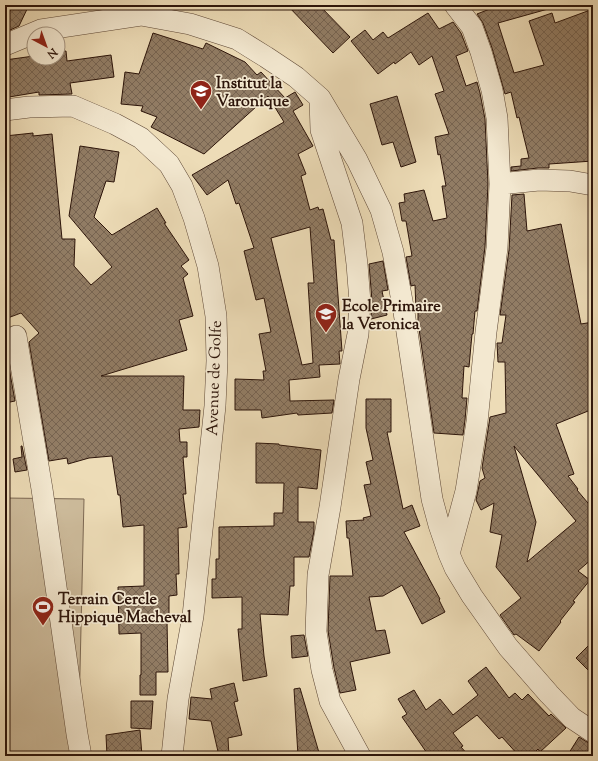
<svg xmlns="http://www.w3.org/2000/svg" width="598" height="761" font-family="'Sorts Mill Goudy',serif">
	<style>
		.pitch { fill: #ccba9a; stroke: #7c6852 }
		.building { fill: url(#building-cross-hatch); stroke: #2d150a; fill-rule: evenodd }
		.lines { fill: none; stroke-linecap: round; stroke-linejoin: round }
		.street-casing { stroke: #5d4735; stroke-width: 22 }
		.street { stroke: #f3e8d0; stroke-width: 21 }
		.labels { text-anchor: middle; stroke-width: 3.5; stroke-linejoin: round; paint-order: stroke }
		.poi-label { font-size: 16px; font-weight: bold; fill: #2d150a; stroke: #f3e8d0; text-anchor: start }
		.street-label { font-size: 16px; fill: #2d150a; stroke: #f3e8d0 }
	</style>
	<defs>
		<pattern id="building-cross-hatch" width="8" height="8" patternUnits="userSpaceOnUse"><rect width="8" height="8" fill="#917c64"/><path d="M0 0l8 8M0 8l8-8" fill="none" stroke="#776451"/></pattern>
	</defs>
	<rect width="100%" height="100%" fill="#eddcb7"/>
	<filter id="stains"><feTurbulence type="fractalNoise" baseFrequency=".005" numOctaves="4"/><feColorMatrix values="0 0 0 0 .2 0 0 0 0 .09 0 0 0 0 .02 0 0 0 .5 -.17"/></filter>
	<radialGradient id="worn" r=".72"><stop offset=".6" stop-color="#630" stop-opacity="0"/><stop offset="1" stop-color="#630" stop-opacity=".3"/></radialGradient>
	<path class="pitch" d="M 5,498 L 84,499 L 78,756 L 5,756 Z"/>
	<path class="building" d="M 13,5 L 29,5 L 19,26 L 8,31 L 5,29 L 5,21 Z
		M 287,5 L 319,5 L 350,37 L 333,53 Z
		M 500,5 L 547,5 L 548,9 L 498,23 L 514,73 L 544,65 L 529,21 L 552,13 L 555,23 L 593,9 L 593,161 L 549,164 L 549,168 L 538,168 L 511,171 L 511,167 L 521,166 L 521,159 L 529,158 L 519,117 L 517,118 L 511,92 L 505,94 L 492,48 L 483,23 L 477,14 Z
		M 428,13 L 439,29 L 453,22 L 461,33 L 468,51 L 456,56 L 466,86 L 477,82 L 480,93 L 485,119 L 488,184 L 485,247 L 477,311 L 475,311 L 473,334 L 472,334 L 469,367 L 464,366 L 462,398 L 467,398 L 465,420 L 463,435 L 434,433 L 418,322 L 418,311 L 416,311 L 416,310 L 415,285 L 411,286 L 406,257 L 412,256 L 406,221 L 402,221 L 399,203 L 405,202 L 404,194 L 424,190 L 433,221 L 447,218 L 442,186 L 446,186 L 440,154 L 438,155 L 435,137 L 449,134 L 435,94 L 444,91 L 432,56 L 419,65 L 411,52 L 395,64 L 394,62 L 378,74 L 351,41 L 365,30 L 373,40 L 383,32 L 388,38 Z
		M 153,33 L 203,49 L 206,43 L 245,62 L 257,75 L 261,72 L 285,98 L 295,92 L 303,105 L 293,111 L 313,146 L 298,154 L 306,174 L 301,176 L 310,210 L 318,207 L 319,210 L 323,209 L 331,240 L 334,240 L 342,351 L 339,351 L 340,364 L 319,365 L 320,377 L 289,380 L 290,401 L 334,400 L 332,413 L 298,415 L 297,413 L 262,418 L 261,410 L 235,410 L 235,379 L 264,380 L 263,371 L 266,371 L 259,334 L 271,332 L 264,298 L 256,300 L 244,251 L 254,248 L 239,203 L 236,204 L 228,180 L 207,195 L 192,175 L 284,122 L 268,96 L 204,154 L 151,127 L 157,117 L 141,111 L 143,106 L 121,104 L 125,72 L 139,74 ZM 310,227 L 314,283 L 308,283 L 313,363 L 302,365 L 271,238 Z
		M 66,51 L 67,61 L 111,55 L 114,77 L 70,83 L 72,94 L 39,95 L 39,92 L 9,97 L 7,82 L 5,82 L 5,60 L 34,56 L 34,58 L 58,58 L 58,52 Z
		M 397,96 L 416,162 L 401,167 L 393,142 L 382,145 L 370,104 Z
		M 33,133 L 33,136 L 52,134 L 62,239 L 75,239 L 74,266 L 91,285 L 112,267 L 69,216 L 80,146 L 119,152 L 114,182 L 106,181 L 94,217 L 112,235 L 157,208 L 166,223 L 164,223 L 189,260 L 181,266 L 188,274 L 183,278 L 193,316 L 179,320 L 187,350 L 101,376 L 184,376 L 183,410 L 200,410 L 199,427 L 179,429 L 180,442 L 187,442 L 187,457 L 183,457 L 186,494 L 183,494 L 187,527 L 178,528 L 179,574 L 176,574 L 177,595 L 169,596 L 169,621 L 167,621 L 168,672 L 156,672 L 156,695 L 140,695 L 140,675 L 141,675 L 141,633 L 119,634 L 118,587 L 144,586 L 144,525 L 123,527 L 120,495 L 118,495 L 112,456 L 89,458 L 68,464 L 67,458 L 49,461 L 29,342 L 39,333 L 21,313 L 5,319 L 5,136 Z
		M 524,194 L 527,231 L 561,224 L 581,324 L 593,322 L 593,409 L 556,424 L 574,474 L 568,476 L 578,489 L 577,490 L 593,509 L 593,558 L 578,571 L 590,580 L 573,601 L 575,602 L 560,621 L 561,622 L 539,651 L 516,634 L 514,635 L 500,615 L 521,598 L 496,567 L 502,535 L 490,532 L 494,503 L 481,510 L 476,500 L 480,481 L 485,478 L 482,468 L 490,417 L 506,413 L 505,362 L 498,362 L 497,343 L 502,343 L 506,315 L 500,315 L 509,250 L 512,195 ZM 514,446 L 576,521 L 527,562 L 536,522 Z
		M 383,261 L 388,290 L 382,291 L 387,315 L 371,319 L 372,301 L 369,264 Z
		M 8,362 L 15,401 L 5,403 L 5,365 Z
		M 366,399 L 391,399 L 391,432 L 387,432 L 403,509 L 412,505 L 420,526 L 404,532 L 440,599 L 439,600 L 445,612 L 422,624 L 402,585 L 383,596 L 369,597 L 376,631 L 385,630 L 390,653 L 350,662 L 356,690 L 340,693 L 334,668 L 328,631 L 330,576 L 353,576 L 349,538 L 347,538 L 346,521 L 364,520 L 363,518 L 371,516 L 364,485 L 371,484 L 366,462 L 373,460 L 366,428 Z
		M 256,443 L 279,444 L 279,445 L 321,450 L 317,489 L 298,487 L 298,522 L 314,522 L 314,531 L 309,557 L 294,557 L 294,586 L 290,586 L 288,615 L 260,614 L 264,656 L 267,676 L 243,681 L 238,629 L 242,629 L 242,597 L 212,598 L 212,579 L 216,579 L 216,559 L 219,559 L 219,527 L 274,526 L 274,513 L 283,513 L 284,483 L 256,483 Z
		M 21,446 L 22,446 L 27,470 L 15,472 L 13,459 L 22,457 Z
		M 304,635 L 308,656 L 292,658 L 291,636 Z
		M 593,641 L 593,675 L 576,658 Z
		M 486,667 L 509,698 L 515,693 L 522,700 L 528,694 L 549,716 L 551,714 L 566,728 L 540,752 L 538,749 L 531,756 L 519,756 L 502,737 L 499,739 L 477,715 L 453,733 L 463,746 L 461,747 L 469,756 L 429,756 L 402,717 L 407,714 L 398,699 L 414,690 L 426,710 L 440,699 L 453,715 L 478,695 L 468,681 Z
		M 234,683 L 238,701 L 234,702 L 242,735 L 228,738 L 229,756 L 219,756 L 211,721 L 189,719 L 191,697 L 212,699 L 210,689 Z
		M 300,688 L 320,756 L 298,756 L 294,689 Z
		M 131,701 L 153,701 L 151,729 L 131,728 Z
		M 140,730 L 142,756 L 107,756 L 106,735 Z
		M 579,737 L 587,742 L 593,744 L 593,756 L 567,756 Z"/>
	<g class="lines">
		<g class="street-casing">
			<path id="street" d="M 5,45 L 41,30 L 141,15 L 190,24 L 237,39 L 266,57 L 296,77 L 320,98 L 357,160 L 381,210 L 393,252 L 404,312 L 432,499 L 439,525 L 449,554 L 455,568 L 472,596 L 508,647 L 549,694 L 572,718 L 593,732
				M 320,99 L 321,130 L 352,223 L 357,264 L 360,302 L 358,334 L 349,379 L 330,507 L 318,575 L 316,632 L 322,670 L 330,701 L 360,756
				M 5,110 L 29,107 L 73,106 L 115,124 L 141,138 L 169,164 L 182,186 L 194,218 L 208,266 L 216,316 L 217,361 L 215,406 L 193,616 L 178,699 L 172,756
				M 500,184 L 539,180 L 570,181 L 593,185
				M 16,336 L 42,489 L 77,734 L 81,756
				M 449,554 L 466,491 L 477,422 L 486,332 L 497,248 L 500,184 L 497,118 L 492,90 L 481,52 L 472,27 L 455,5"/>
		</g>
		<use href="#street" class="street"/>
	</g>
	<defs>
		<g id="school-pin" transform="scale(1.15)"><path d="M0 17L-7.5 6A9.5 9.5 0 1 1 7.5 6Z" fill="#8f2418" stroke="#f3e8d0"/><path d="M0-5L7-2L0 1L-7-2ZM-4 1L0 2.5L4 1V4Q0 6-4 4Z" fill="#fff"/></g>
		<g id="stadium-pin" transform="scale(1.15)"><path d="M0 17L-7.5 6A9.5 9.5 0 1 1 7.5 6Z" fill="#8f2418" stroke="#f3e8d0"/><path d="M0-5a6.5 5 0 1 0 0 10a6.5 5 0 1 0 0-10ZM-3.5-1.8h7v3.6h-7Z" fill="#fff"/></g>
	</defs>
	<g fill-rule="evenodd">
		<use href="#school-pin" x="201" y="91"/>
		<use href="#school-pin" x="326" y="314"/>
		<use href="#stadium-pin" x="43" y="607"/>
	</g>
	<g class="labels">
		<g class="poi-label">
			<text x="216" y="88">Institut la<tspan x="216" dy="18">Varonique</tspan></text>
			<text x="342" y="311">Ecole Primaire<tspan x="342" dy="18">la Veronica</tspan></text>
			<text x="58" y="604">Terrain Cercle<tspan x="58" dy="18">Hippique Macheval</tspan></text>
		</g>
		<g class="street-label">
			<text transform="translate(213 378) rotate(-88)" y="6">Avenue de Golfe</text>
		</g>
	</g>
	<rect width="598" height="761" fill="none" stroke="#eddcb7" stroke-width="20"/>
	<rect x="6" y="6" width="586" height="749" fill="none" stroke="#2d150a" stroke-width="2"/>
	<rect x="10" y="10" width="578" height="741" fill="none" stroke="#2d150a"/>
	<g transform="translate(46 46) rotate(139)"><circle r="19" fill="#f3e8d0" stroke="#a49481"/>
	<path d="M0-3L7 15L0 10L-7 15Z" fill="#8f2418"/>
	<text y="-6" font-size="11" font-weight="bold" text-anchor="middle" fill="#2d150a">N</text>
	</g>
	<rect width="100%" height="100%" filter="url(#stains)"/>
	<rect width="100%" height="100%" fill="url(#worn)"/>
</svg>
